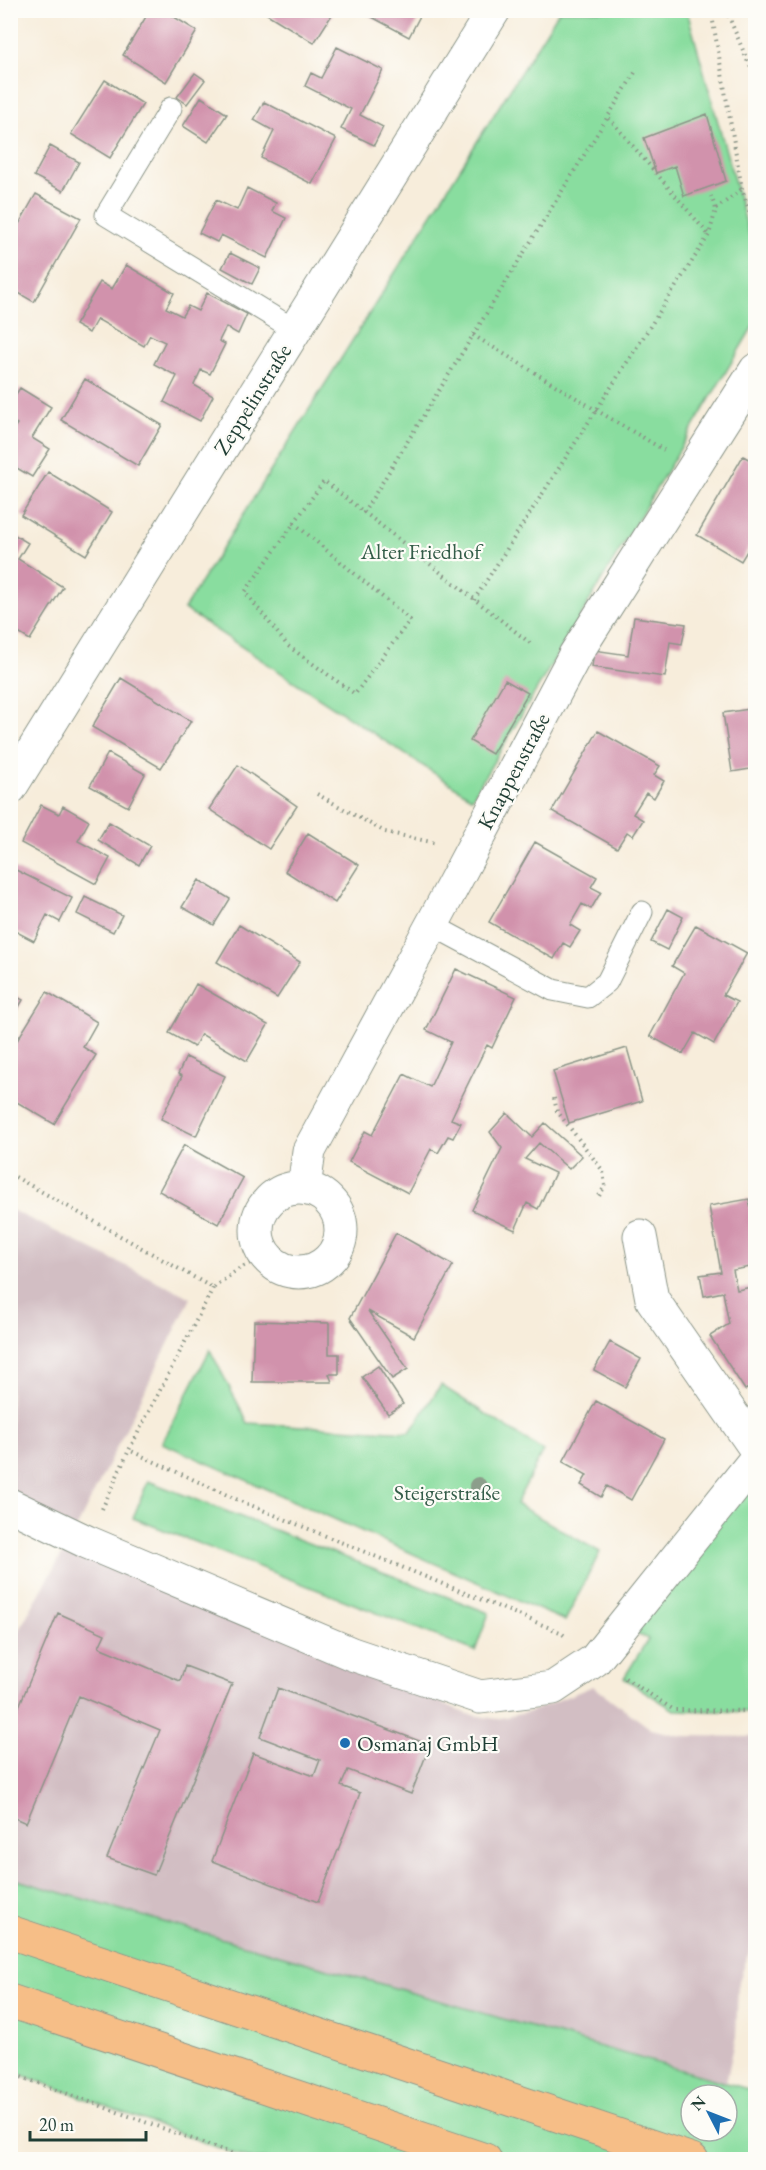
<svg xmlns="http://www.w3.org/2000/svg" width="766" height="2170" font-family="'EB Garamond',serif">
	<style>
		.industrial { fill: #d2bec3 }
		.green { fill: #89dd9f; stroke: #548d6a; stroke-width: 1.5; fill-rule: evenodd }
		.building { fill: #d192ac }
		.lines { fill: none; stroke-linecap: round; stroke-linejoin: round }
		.lane-casing { stroke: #8b9588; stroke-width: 23 }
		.street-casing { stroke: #8b9588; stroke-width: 35 }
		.highway-casing { stroke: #8b9588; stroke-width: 35 }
		.path { stroke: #8b9588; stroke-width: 4; stroke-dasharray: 1.5 4.5; stroke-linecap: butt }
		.lane { stroke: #fff; stroke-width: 21 }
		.street { stroke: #fff; stroke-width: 33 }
		.highway { stroke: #f6be87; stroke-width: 33 }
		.tree { fill: #8c9e8b }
		.poi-dot { fill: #1f6fb2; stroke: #fdfcf7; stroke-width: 2 }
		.labels { text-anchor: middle; stroke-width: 4.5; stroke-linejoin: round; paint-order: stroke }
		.street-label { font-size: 22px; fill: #1f3d34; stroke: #fdfcf7 }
		.park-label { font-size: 22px; fill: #345d49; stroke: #fdfcf7 }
		.poi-label { font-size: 22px; fill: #1f3d34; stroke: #fdfcf7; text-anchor: start }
	</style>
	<rect width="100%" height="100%" fill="#fdfcf7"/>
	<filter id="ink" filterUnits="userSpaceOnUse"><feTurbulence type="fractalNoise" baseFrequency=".0167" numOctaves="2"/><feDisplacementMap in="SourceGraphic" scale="12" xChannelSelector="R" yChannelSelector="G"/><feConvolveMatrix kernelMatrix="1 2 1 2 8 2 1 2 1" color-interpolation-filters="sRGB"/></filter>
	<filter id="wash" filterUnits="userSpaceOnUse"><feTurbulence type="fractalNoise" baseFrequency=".008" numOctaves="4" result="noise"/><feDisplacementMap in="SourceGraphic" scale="24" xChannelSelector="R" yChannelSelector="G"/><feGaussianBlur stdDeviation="1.35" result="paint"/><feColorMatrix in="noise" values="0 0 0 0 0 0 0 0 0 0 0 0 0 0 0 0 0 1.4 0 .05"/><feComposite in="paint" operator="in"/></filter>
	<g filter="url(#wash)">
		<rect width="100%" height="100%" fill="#f7eddb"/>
		<path class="industrial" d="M 10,1209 L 191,1298 L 73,1535 L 467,1714 L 496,1719 L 530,1712 L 593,1686 L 651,1729 L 682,1736 L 755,1737 L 755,1935 L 738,1984 L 736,2037 L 726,2082 L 11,1878 L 11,1644 L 73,1535 L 11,1503 Z"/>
		<path class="green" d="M 559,11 L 687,11 L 755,255 L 755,323 L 472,798 L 184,609 Z
			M 210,1350 L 248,1423 L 410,1432 L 441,1385 L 543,1451 L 516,1504 L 600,1552 L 565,1621 L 162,1443 Z
			M 755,1475 L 755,1712 L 674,1710 L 624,1678 L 648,1639 L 627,1628 Z
			M 148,1481 L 489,1613 L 475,1651 L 133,1518 Z
			M 10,1878 L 755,2091 L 755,2159 L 249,2159 L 11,2071 ZM 691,2095 L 727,2095 L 727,2131 L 691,2131 Z"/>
		<g id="blocks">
			<path class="building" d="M 150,10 L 163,10 L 197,31 L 166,82 L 123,55 Z
				M 270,10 L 335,10 L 314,43 L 267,14 Z
				M 359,10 L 423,10 L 409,37 Z
				M 337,47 L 383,70 L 360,115 L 383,127 L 374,145 L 341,129 L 351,109 L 305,86 L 311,73 L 321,78 Z
				M 195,73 L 205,80 L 187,104 L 177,97 Z
				M 105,80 L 143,104 L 110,158 L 71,134 Z
				M 201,97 L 227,114 L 208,142 L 183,126 Z
				M 264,102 L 336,139 L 312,184 L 261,158 L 274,131 L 254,120 Z
				M 707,114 L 726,181 L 684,196 L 675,166 L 656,173 L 644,138 Z
				M 50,146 L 79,162 L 63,191 L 34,176 Z
				M 247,188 L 276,203 L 272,211 L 286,218 L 267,258 L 221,235 L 217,242 L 199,233 L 216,200 L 237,210 Z
				M 36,194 L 81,218 L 34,302 L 10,288 L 10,240 Z
				M 230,253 L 260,268 L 252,284 L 222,268 Z
				M 126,265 L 174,293 L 166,308 L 182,316 L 188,306 L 198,311 L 207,293 L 247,314 L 238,334 L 226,327 L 219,341 L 225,344 L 210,374 L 201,370 L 194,385 L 213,396 L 200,421 L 164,402 L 177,376 L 154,364 L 165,342 L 150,335 L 144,346 L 97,319 L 89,333 L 75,325 L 100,282 L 112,289 Z
				M 85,379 L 162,425 L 138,466 L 61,420 Z
				M 20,388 L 51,407 L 32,438 L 50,449 L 32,477 L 10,464 L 10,434 L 17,424 L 10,420 L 10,403 Z
				M 743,456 L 756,463 L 756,536 L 741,561 L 697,535 Z
				M 48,472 L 112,512 L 86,555 L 21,515 Z
				M 10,532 L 28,543 L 18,559 L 63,587 L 30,640 L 10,628 Z
				M 634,617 L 686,624 L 682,644 L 670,642 L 665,677 L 592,667 L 594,650 L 628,655 Z
				M 121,678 L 191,721 L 161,768 L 92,727 Z
				M 505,680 L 528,693 L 492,754 L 470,741 Z
				M 756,708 L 756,768 L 732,772 L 723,713 Z
				M 598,731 L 660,766 L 654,775 L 664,781 L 654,798 L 646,793 L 633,814 L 643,820 L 633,836 L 627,832 L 617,848 L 552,811 Z
				M 108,753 L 145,774 L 128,807 L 90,786 Z
				M 238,765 L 297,806 L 269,849 L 209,809 Z
				M 41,805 L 59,814 L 63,806 L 89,821 L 78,841 L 110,858 L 96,884 L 21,843 Z
				M 109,822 L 150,846 L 139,865 L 98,840 Z
				M 308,833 L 359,865 L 335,903 L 285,871 Z
				M 535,842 L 597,877 L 591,887 L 601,892 L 591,909 L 582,904 L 570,925 L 580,931 L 570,947 L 563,943 L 554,959 L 489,922 Z
				M 10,867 L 72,898 L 60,922 L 47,915 L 34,941 L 15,931 L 10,941 Z
				M 199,880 L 230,899 L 214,925 L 182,907 Z
				M 85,897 L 122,915 L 113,932 L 77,914 Z
				M 668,909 L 683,917 L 667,950 L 651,942 Z
				M 239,925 L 300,962 L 277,998 L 217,962 Z
				M 696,925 L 747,953 L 723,995 L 737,1002 L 714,1044 L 695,1033 L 683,1054 L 650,1036 L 684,973 L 672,966 Z
				M 456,969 L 516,997 L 492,1048 L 487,1045 L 459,1102 L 451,1119 L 461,1123 L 453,1138 L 448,1136 L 438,1153 L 431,1149 L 408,1193 L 349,1162 L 365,1131 L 372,1135 L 404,1074 L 430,1087 L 451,1042 L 426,1030 Z
				M 196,984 L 268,1025 L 247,1061 L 201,1034 L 194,1047 L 169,1033 Z
				M 47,992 L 97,1022 L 83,1047 L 96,1055 L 54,1124 L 10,1098 L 10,1052 Z
				M 10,993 L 23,1000 L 10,1022 Z
				M 627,1048 L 642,1101 L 569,1123 L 553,1071 Z
				M 186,1057 L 225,1076 L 196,1136 L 161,1119 L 182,1076 L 178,1074 Z
				M 507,1113 L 532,1137 L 545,1123 L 582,1156 L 569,1169 L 539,1143 L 525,1159 L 555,1173 L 538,1209 L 527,1203 L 515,1230 L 472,1210 L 502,1148 L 490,1132 Z
				M 184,1145 L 243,1178 L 218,1224 L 159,1191 Z
				M 749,1199 L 753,1222 L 756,1221 L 756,1266 L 733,1270 L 737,1290 L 756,1286 L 756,1384 L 745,1390 L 710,1336 L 729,1324 L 723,1292 L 704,1296 L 700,1275 L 721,1272 L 709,1206 Z
				M 396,1233 L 453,1265 L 414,1337 L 368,1311 L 408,1369 L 392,1379 L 350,1318 Z
				M 254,1321 L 329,1323 L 329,1354 L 339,1354 L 339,1374 L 329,1374 L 332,1382 L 252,1382 Z
				M 610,1342 L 641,1359 L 625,1387 L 594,1370 Z
				M 378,1366 L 403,1404 L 388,1414 L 362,1377 Z
				M 596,1401 L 664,1439 L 631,1500 L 607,1486 L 601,1497 L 581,1485 L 587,1475 L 563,1462 Z
				M 58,1613 L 105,1634 L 99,1647 L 180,1681 L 185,1666 L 232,1684 L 154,1875 L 107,1858 L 160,1730 L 79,1696 L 26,1823 L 10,1816 L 10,1728 Z
				M 278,1688 L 430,1745 L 411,1794 L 348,1770 L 341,1786 L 360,1793 L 318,1902 L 212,1861 L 253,1753 L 314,1776 L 320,1760 L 260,1737 Z"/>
		</g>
	</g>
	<g filter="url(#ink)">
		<use href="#blocks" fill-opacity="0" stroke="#8b9588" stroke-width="1.5"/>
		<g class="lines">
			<g class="lane-casing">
				<path id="lane" d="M 171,108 L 106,215 L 295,330
					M 432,925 L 553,990 L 588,997 L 607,982 L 642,912"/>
			</g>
			<g class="street-casing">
				<path id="street" d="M 10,788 L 494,10
					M257 1230a42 42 0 1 1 84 0a42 42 0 1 1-84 0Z
					M 304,1188 L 309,1151 L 432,925 L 575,655 L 756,370
					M 640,1236 L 652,1299 L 756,1449
					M 10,1505 L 87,1542 L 352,1654 L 480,1697 L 553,1688 L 595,1660 L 756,1459"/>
			</g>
			<g class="highway-casing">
				<path id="highway" d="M 10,1932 L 692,2160
					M 10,2001 L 485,2160"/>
			</g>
			<path class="path" d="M 711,10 L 742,189 L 756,232
				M 726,10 L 756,81
				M 609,118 L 708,234
				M 716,209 L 742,189
				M 473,335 L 596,410 L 664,450
				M 294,523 L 410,620 L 355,694 L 288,646 L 245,592 L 324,481 L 364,512
				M 474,600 L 709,235 L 716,209 L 711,196
				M 530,643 L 364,512 L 636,71
				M 317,794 L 385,832 L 436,843
				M 554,1098 L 557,1111 L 603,1171 L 605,1186 L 599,1196
				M 10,1174 L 213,1288 L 240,1268 L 265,1256
				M 213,1288 L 129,1450 L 238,1500 L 560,1632 L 565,1636
				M 102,1509 L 129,1450
				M 625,1678 L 674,1710 L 756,1711
				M 10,2073 L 250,2160"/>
			<use href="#lane" class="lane"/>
			<use href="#street" class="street"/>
			<use href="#highway" class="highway"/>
		</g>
		<circle class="tree" cx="478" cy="1486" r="9"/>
	</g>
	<circle class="poi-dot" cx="345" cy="1743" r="6"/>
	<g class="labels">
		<g class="street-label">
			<text transform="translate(252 399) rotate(-58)" y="8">Zeppelinstraße</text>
			<text transform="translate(513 771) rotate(-62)" y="8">Knappenstraße</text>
		</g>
		<g class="park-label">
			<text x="421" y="559">Alter Friedhof</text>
			<text x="447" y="1500">Steigerstraße</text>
		</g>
		<g class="poi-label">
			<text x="357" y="1751">Osmanaj GmbH</text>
		</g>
	</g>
	<rect width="766" height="2170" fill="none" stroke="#fdfcf7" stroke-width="36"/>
	<g transform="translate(709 2113) rotate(312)"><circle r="28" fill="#fdfcf7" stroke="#a4b0a9" stroke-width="1.5"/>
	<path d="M0-4.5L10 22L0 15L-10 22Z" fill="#1f6fb2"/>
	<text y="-9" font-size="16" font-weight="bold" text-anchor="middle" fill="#1f3d34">N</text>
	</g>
	<path d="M30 2131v9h116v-9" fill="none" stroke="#1f3d34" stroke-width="3"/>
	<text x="39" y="2131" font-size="18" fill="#1f3d34" stroke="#fdfcf7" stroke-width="4.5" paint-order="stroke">20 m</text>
</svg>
